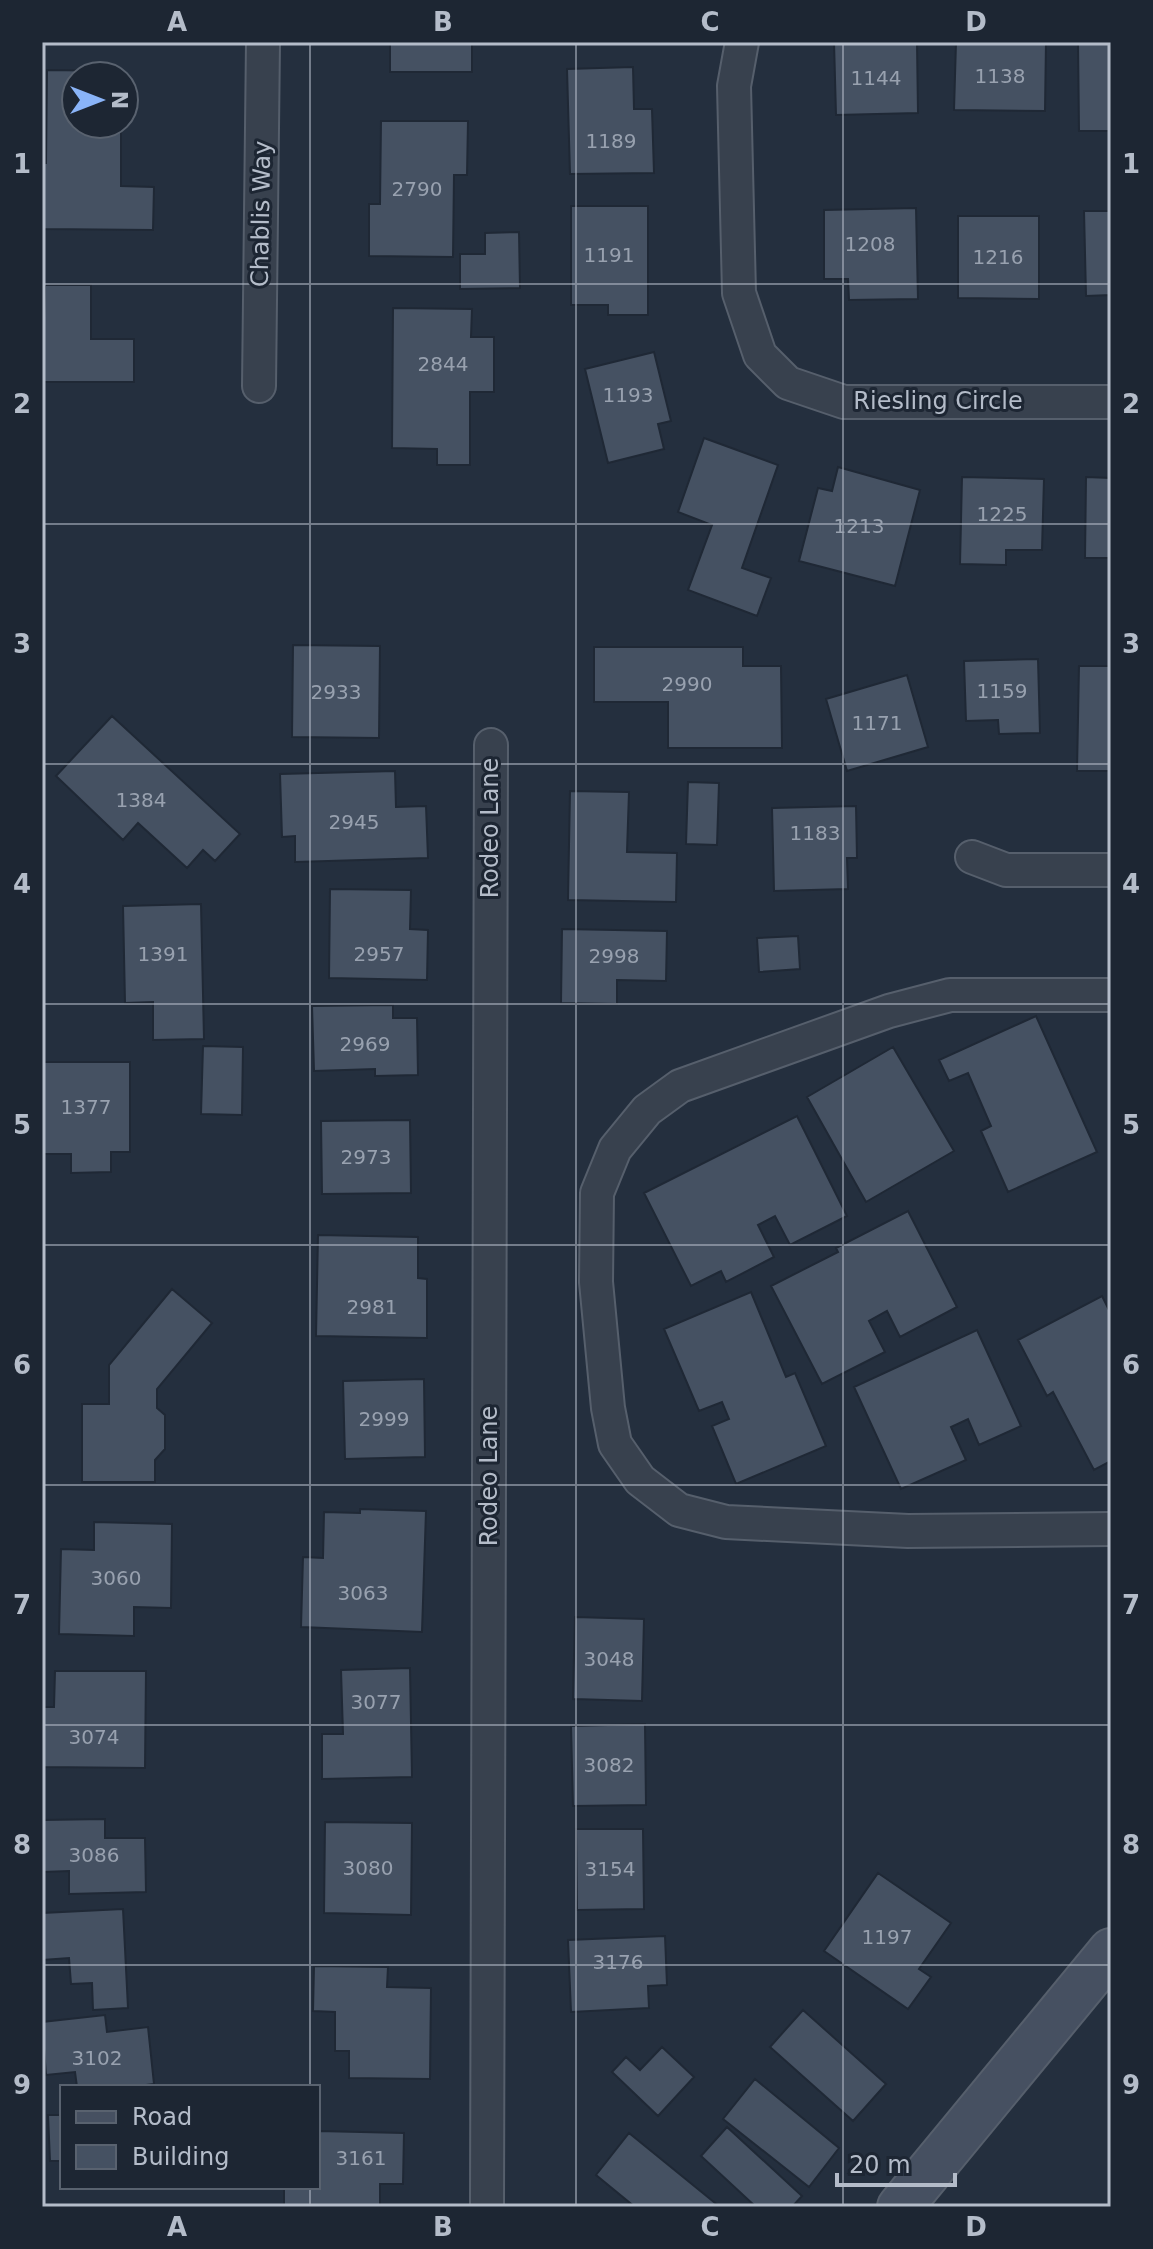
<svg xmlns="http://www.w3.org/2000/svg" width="1153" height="2249" font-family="'DejaVu Sans',sans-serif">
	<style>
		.building { fill: #455162; stroke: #1f2835; stroke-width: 2 }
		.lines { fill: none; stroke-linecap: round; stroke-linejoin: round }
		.minor-casing { stroke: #565f6c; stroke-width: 36 }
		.secondary-casing { stroke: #565f6c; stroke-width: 48 }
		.minor { stroke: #38414e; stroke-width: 32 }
		.secondary { stroke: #465061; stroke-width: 44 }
		.grid { fill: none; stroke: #b4bcc9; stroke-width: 2; stroke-opacity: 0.55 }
		.labels { text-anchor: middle; stroke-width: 6; stroke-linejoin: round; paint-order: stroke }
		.number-label { font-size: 20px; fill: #98a1af }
		.street-label { font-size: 24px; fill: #b4bcc9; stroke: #1d2633 }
		.neatline { fill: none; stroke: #b4bcc9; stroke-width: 3 }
		.grid-label { font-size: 26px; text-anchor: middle; font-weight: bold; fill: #b4bcc9 }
	</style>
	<rect width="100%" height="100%" fill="#242f3e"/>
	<path class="building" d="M 390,42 L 472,42 L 472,72 L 390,72 Z
		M 834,42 L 917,42 L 918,113 L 836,115 Z
		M 956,42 L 1046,42 L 1045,111 L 954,110 Z
		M 1078,42 L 1111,42 L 1111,131 L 1079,131 Z
		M 633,67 L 634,109 L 652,109 L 654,173 L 570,174 L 567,69 Z
		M 47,70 L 122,71 L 122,76 L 76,76 L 76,124 L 121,124 L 121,186 L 154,187 L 153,230 L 42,229 L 42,163 L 46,163 Z
		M 381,121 L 468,121 L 467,175 L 454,175 L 453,257 L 369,256 L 369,204 L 380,204 Z
		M 571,206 L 648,206 L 648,315 L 608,315 L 608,305 L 571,305 Z
		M 916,208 L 918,299 L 849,300 L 848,279 L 824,279 L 824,210 Z
		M 1084,211 L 1111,211 L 1111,295 L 1086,296 Z
		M 958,216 L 1039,216 L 1039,299 L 958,298 Z
		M 519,232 L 520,288 L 460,289 L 460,254 L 485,254 L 485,233 Z
		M 45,285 L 91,285 L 91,339 L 134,339 L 134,382 L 42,382 Z
		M 393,308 L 472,309 L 471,337 L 494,337 L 494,392 L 470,392 L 470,465 L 437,465 L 437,449 L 392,448 Z
		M 654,352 L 671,421 L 658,424 L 664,449 L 608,463 L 585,369 Z
		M 704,438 L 778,465 L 742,568 L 771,578 L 757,616 L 688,590 L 712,525 L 678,512 Z
		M 838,467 L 920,490 L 895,586 L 799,561 L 818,488 L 832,491 Z
		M 962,477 L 1044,479 L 1042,550 L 1006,550 L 1006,565 L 960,564 Z
		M 1086,477 L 1111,478 L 1111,558 L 1085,558 Z
		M 293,645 L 380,646 L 379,738 L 292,737 Z
		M 594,647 L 743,647 L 743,666 L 781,666 L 782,748 L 668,748 L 668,702 L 594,702 Z
		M 1038,659 L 1040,733 L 999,734 L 998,720 L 966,721 L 964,661 Z
		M 1079,666 L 1111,666 L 1111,771 L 1077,771 Z
		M 907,675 L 928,747 L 847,771 L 826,699 Z
		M 112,716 L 240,834 L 215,861 L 203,850 L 187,868 L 138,823 L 123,840 L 56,776 Z
		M 395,771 L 396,807 L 426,806 L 428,858 L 295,862 L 295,836 L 282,837 L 280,774 Z
		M 688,782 L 719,783 L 717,845 L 686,844 Z
		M 570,791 L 629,792 L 627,852 L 677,853 L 676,902 L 568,900 Z
		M 856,806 L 857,858 L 847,858 L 848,889 L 774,891 L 772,808 Z
		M 330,889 L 411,890 L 410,929 L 428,930 L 427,980 L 329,978 Z
		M 201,904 L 204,1039 L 153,1040 L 153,1002 L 125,1003 L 123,906 Z
		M 562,929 L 667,931 L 666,981 L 617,980 L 617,1004 L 561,1003 Z
		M 798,936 L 800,969 L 759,972 L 757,938 Z
		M 393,1005 L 393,1018 L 417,1018 L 418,1075 L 375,1076 L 375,1069 L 314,1071 L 312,1006 Z
		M 1036,1016 L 1097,1152 L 1008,1192 L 981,1131 L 991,1126 L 968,1073 L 949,1081 L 939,1060 Z
		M 203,1046 L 243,1047 L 242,1115 L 201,1114 Z
		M 893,1047 L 954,1151 L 866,1202 L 807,1097 Z
		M 42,1062 L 130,1062 L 130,1152 L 111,1152 L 111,1172 L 71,1173 L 71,1154 L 42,1154 Z
		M 797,1116 L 847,1216 L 790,1245 L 775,1216 L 758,1225 L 774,1257 L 726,1282 L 721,1271 L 691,1286 L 644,1193 Z
		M 410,1120 L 411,1193 L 322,1194 L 321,1121 Z
		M 908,1211 L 957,1307 L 900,1337 L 887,1311 L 869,1321 L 885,1352 L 822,1384 L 771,1286 L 838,1252 L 836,1248 Z
		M 318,1235 L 418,1237 L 418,1278 L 427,1279 L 427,1338 L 316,1336 Z
		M 172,1289 L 212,1323 L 157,1389 L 157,1408 L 165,1415 L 165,1449 L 155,1460 L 155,1482 L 82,1482 L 82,1404 L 109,1404 L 109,1365 Z
		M 751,1292 L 786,1377 L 795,1373 L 826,1446 L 736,1484 L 712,1426 L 729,1419 L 722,1402 L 699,1411 L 664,1329 Z
		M 1102,1296 L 1111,1314 L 1111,1461 L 1094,1470 L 1053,1392 L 1047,1396 L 1018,1340 Z
		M 977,1330 L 1021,1426 L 979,1445 L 968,1419 L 951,1427 L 966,1460 L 901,1489 L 854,1387 Z
		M 424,1379 L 425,1457 L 345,1459 L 343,1381 Z
		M 360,1509 L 426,1511 L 422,1632 L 301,1627 L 303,1557 L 323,1558 L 324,1512 L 360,1513 Z
		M 94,1522 L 172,1524 L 171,1608 L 134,1607 L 134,1636 L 59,1634 L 61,1549 L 94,1550 Z
		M 575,1617 L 644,1619 L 642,1701 L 573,1699 Z
		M 410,1668 L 412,1777 L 322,1779 L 322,1734 L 343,1734 L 341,1670 Z
		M 55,1671 L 146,1671 L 145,1768 L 42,1767 L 42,1707 L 54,1707 Z
		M 645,1724 L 646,1805 L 573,1806 L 571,1726 Z
		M 105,1819 L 105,1838 L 145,1838 L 146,1892 L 69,1894 L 69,1871 L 42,1872 L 42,1820 Z
		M 325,1822 L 412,1823 L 411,1915 L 324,1913 Z
		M 576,1829 L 643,1829 L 644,1909 L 577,1910 Z
		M 878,1873 L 951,1923 L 919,1969 L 931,1977 L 908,2009 L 824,1951 Z
		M 123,1909 L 128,2008 L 93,2010 L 92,1983 L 71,1984 L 69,1958 L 42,1960 L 42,1913 Z
		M 665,1936 L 667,1985 L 648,1986 L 649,2008 L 571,2012 L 568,1940 Z
		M 314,1966 L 388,1967 L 387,1987 L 431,1988 L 430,2079 L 349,2078 L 349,2051 L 335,2051 L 335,2012 L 313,2011 Z
		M 803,2010 L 886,2084 L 853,2121 L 770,2047 Z
		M 105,2015 L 107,2032 L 148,2027 L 154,2084 L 130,2087 L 77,2087 L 75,2072 L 46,2075 L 42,2022 Z
		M 662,2047 L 694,2077 L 658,2116 L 612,2072 L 626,2057 L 640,2070 Z
		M 755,2079 L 839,2148 L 809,2187 L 723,2119 Z
		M 48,2115 L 62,2115 L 62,2161 L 50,2161 Z
		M 727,2127 L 802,2196 L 792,2207 L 756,2207 L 701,2156 Z
		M 318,2131 L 404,2133 L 403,2184 L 380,2184 L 380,2207 L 284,2207 L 284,2187 L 318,2187 Z
		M 629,2133 L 720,2207 L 635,2207 L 596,2175 Z"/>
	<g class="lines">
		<g class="minor-casing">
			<path id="minor" d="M 742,42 L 734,86 L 739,293 L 760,355 L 788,383 L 844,402 L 1111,402
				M 259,386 L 263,42
				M 972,857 L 1006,870 L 1111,870
				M 1111,995 L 950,995 L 889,1011 L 680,1086 L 647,1110 L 615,1149 L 597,1193 L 596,1282 L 608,1408 L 615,1444 L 640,1480 L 679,1510 L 726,1522 L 908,1531 L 1111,1529
				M 487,2207 L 491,745"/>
		</g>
		<g class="secondary-casing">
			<path id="secondary" d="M 900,2207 L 1111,1951"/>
		</g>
		<use href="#minor" class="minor"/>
		<use href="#secondary" class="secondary"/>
	</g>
	<path class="grid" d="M 310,42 L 310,2087M 576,42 L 576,2207M 843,42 L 843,2207M 42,284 L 1111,284M 42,524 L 1111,524M 42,764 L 1111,764M 42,1004 L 1111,1004M 42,1245 L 1111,1245M 42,1485 L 1111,1485M 42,1725 L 1111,1725M 42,1965 L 1111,1965M 310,2187 L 310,2207"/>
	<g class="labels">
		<g class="number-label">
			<text x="1000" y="83">1138</text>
			<text x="876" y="85">1144</text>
			<text x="611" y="148">1189</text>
			<text x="417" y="196">2790</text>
			<text x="870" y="251">1208</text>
			<text x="609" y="262">1191</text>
			<text x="998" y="264">1216</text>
			<text x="443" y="371">2844</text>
			<text x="628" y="402">1193</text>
			<text x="1002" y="521">1225</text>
			<text x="859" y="533">1213</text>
			<text x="687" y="691">2990</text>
			<text x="1002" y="698">1159</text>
			<text x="336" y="699">2933</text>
			<text x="877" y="730">1171</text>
			<text x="141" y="807">1384</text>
			<text x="354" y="829">2945</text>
			<text x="815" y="840">1183</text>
			<text x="163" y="961">1391</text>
			<text x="379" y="961">2957</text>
			<text x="614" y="963">2998</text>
			<text x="365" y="1051">2969</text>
			<text x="86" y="1114">1377</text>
			<text x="366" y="1164">2973</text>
			<text x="372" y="1314">2981</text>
			<text x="384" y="1426">2999</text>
			<text x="116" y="1585">3060</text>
			<text x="363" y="1600">3063</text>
			<text x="609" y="1666">3048</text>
			<text x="376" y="1709">3077</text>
			<text x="94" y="1744">3074</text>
			<text x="609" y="1772">3082</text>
			<text x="94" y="1862">3086</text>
			<text x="368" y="1875">3080</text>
			<text x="610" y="1876">3154</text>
			<text x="887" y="1944">1197</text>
			<text x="618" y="1969">3176</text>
			<text x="97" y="2065">3102</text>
			<text x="361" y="2165">3161</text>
		</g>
		<g class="street-label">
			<text transform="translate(261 214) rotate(-89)" y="8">Chablis Way</text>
			<text x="938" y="409">Riesling Circle</text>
			<text transform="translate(490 828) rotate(-90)" y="8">Rodeo Lane</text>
			<text transform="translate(489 1476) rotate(-90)" y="8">Rodeo Lane</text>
		</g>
	</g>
	<rect width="1153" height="2249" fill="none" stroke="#1d2633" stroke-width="88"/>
	<rect x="60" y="2085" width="260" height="104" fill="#1d2633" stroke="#59626f" stroke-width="2"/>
	<rect x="76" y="2111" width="40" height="12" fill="#465061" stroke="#59626f" stroke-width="2"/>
	<text x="132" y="2125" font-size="24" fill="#b4bcc9">Road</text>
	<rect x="76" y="2145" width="40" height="24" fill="#455162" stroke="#59626f" stroke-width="2"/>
	<text x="132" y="2165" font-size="24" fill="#b4bcc9">Building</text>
	<g transform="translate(100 100) rotate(90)"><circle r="38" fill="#1d2633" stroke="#59626f" stroke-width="2"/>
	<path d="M0-6L14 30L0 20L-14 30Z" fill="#8ab4f8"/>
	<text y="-12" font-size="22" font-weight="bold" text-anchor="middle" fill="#b4bcc9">N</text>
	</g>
	<path d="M837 2173v12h118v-12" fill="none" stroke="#b4bcc9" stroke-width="4"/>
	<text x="849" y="2173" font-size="24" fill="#b4bcc9" stroke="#1d2633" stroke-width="6" paint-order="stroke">20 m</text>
	<rect x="44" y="44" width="1065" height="2161" class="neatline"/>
	<g class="grid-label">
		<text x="177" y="31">A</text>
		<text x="443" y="31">B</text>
		<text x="710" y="31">C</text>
		<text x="976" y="31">D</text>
		<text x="22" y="173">1</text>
		<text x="1131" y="173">1</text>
		<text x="22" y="413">2</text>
		<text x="1131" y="413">2</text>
		<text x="22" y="653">3</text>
		<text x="1131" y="653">3</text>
		<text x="22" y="893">4</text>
		<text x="1131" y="893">4</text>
		<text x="22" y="1134">5</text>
		<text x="1131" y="1134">5</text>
		<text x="22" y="1374">6</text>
		<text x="1131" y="1374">6</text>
		<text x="22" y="1614">7</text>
		<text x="1131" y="1614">7</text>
		<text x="22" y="1854">8</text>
		<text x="1131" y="1854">8</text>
		<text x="22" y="2094">9</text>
		<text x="1131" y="2094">9</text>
		<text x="177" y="2236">A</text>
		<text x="443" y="2236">B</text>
		<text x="710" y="2236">C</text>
		<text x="976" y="2236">D</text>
	</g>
</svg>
